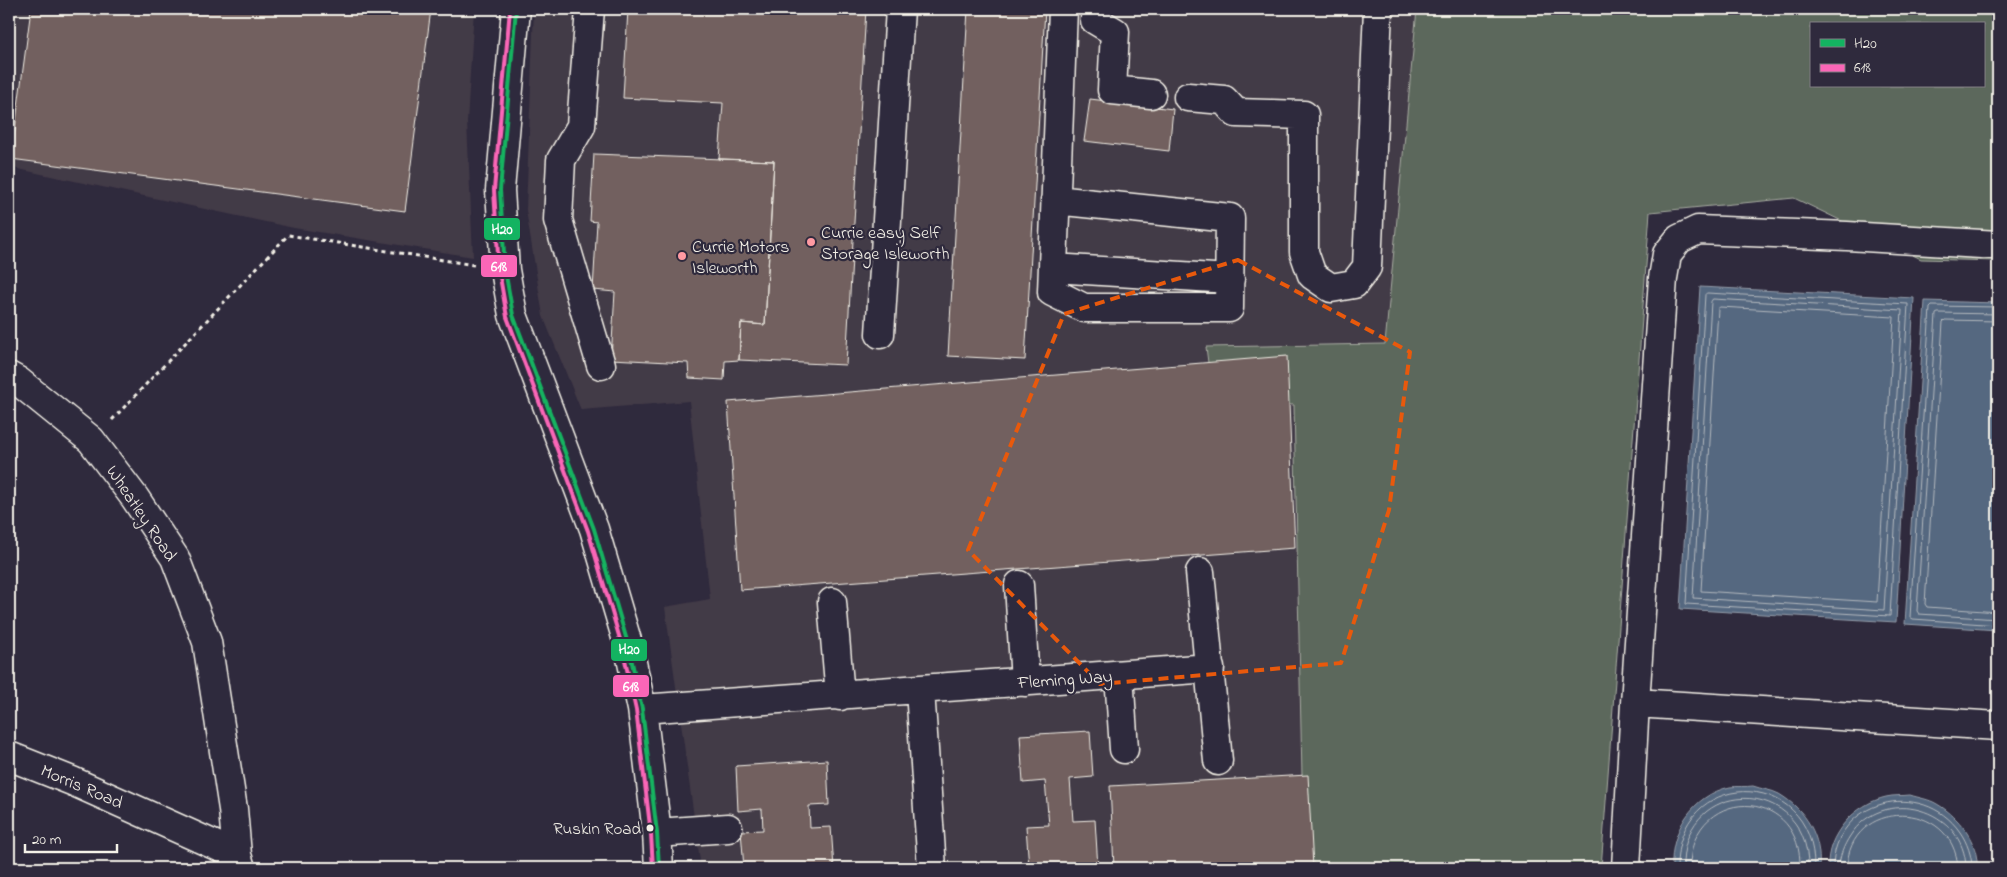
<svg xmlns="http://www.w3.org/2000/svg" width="2007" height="877" font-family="'Indie Flower',sans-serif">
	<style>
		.built { fill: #433a47 }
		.green { fill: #5c685c; stroke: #a8aca2; fill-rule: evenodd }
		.water { fill: #556780; stroke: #959eaa }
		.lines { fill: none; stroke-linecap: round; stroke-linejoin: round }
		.shore { stroke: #b4babe; stroke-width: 1 }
		.building { fill: #72615f; stroke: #f4f1e8 }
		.minor-casing { stroke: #f4f1e8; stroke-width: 31 }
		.path { stroke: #f4f1e8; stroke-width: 3; stroke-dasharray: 4 4; stroke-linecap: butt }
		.minor { stroke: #2f2a3d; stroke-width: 28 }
		.bus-1-casing { stroke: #2f2a3d; stroke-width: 8 }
		.bus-2-casing { stroke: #2f2a3d; stroke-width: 8 }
		.bus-1 { stroke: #13b361; stroke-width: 4 }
		.bus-2 { stroke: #fa66b7; stroke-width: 4 }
		.marked { fill: none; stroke: #e8590c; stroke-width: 4; stroke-dasharray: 10 6; stroke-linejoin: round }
		.poi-dot { fill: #ff9aa2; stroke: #2f2a3d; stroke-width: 2 }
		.bus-dot { fill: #f4f1e8; stroke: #2f2a3d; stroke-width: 2 }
		.labels { text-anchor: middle; stroke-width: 4.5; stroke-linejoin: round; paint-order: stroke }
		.bus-label { font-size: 17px; fill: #f4f1e8; stroke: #2f2a3d; text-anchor: end }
		.poi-label { font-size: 18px; fill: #f4f1e8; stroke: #2f2a3d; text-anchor: start }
		.street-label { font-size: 18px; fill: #f4f1e8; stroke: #2f2a3d }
		.line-badge { stroke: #2f2a3d; stroke-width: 2 }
		.badge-label { font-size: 14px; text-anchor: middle; font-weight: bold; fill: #fff }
	</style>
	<rect width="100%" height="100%" fill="#2f2a3d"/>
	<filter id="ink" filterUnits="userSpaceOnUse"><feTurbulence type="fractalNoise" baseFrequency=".02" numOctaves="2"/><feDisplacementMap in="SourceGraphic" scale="10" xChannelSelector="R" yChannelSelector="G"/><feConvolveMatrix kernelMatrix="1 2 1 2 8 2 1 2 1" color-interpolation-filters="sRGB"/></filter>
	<g filter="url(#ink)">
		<path class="built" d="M 9,9 L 474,9 L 467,122 L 473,257 L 294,228 L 9,167 Z
			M 534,9 L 1424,9 L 1330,868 L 701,868 L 665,607 L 710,599 L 689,401 L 581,410 L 543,316 L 526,210 Z"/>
		<path class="green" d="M 1417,9 L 1998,9 L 1998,261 L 1921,259 L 1794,198 L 1650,212 L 1601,868 L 1304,868 L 1294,405 L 1213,401 L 1206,347 L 1385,344 ZM 1811,24 L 1983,24 L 1983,86 L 1811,86 Z"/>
		<path class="water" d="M 1700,287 L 1914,298 L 1896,622 L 1680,609 Z
			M 1925,301 L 1998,303 L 1998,630 L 1905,624 Z
			M 1753,786 C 1761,789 1772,790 1779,794 C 1806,810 1822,837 1819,868 L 1672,868 C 1670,832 1692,795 1730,787 C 1737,786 1746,787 1753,786 Z
			M 1910,795 C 1919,798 1929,799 1937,804 C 1958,816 1979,842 1977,868 L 1828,868 C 1826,835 1855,804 1886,797 C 1894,795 1902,796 1910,795 Z"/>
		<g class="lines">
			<path class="shore" d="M 1707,293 L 1908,304 L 1890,616 L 1686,604 L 1705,295 Z
				M 1713,299 L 1902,310 L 1884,610 L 1693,598 L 1711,302 Z
				M 1720,307 L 1894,317 L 1877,602 L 1701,591 L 1718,309 Z
				M 1998,307 L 1932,306 L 1930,308 L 1910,617 L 1913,619 L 1998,625
				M 1998,314 L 1938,313 L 1936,314 L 1917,611 L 1919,614 L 1998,619
				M 1998,321 L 1945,320 L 1943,322 L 1925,604 L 1927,607 L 1998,612
				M 1677,868 C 1676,765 1816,767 1814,868
				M 1683,868 C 1681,774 1810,776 1808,868
				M 1690,868 C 1689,784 1803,785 1800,868
				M 1833,868 C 1833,800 1922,777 1960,832 C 1967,842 1972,856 1972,868
				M 1839,868 C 1839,857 1844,845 1850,836 C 1882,785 1965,807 1966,868
				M 1847,868 C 1848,798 1954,797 1958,868"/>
		</g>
		<path class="building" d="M 31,9 L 431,9 L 405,211 L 11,159 Z
			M 628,9 L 866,9 L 846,365 L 739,360 L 741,323 L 765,325 L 774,161 L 719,159 L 723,103 L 623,98 Z
			M 968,9 L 1045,9 L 1025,360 L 948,356 Z
			M 1090,99 L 1173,109 L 1169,151 L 1084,141 Z
			M 594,154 L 774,161 L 765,325 L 741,323 L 739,360 L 725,361 L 724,380 L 689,378 L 688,363 L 611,359 L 615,292 L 593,290 L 597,222 L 590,221 Z
			M 1287,356 L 1295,548 L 740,590 L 728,402 Z
			M 1090,731 L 1093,777 L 1070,779 L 1073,821 L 1095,820 L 1098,868 L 1029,868 L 1026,826 L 1049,825 L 1045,781 L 1023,783 L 1020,735 Z
			M 827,760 L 829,805 L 809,806 L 810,828 L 831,827 L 834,868 L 744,868 L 741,831 L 763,830 L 762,809 L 738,811 L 736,766 Z
			M 1308,775 L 1313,868 L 1114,868 L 1110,786 Z"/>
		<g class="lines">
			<g class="minor-casing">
				<path id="minor" d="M 516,9 L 500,190 L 505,270 L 513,315 L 594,529 L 628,644 L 642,709 L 657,833 L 659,868
					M 590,9 L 581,126 L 561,160 L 558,220 L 601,365
					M 1096,9 L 1095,20 L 1115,32 L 1112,90 L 1151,94
					M 1188,97 L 1224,100 L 1236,113 L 1304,115 L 1304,252 L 1312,275 L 1331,288 L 1354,284 L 1367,267 L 1378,9
					M 1055,200 L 1230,218 L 1229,308 L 1084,308 L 1052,292 L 1063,9
					M 1053,268 L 1230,279
					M 880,334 L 900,9
					M 9,376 L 18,381 L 91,440 L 135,498 L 175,558 L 207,642 L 233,809 L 237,855 L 241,868
					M 1200,572 L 1218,761
					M 1019,585 L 1025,682
					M 832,602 L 840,696
					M 1119,675 L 1124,749
					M 920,690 L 932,868
					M 1635,703 L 1663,278 L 1667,254 L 1679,239 L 1698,230 L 1847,236 L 1998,245
					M 642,709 L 1210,668
					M 9,756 L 72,781 L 237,855
					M 657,833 L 728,828
					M 1626,868 L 1635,703 L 1998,726"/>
			</g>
			<path class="path" d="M 112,420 L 288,235 L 474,265"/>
			<use href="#minor" class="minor"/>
			<g class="bus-1-casing">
				<path id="bus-1" d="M 516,9 L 500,190 L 505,270 L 513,315 L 594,529 L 628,644 L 642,709 L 657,833 L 659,868"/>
			</g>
			<g class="bus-2-casing">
				<path id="bus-2" d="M 510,9 L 494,190 L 499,271 L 507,317 L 588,531 L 622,646 L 636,710 L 651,834 L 653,868"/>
			</g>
			<use href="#bus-1" class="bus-1"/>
			<use href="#bus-2" class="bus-2"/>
		</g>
	</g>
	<path class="marked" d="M 1238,260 L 1410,352 L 1389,510 L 1341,663 L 1100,684 L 968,550 L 1064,314 Z"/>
	<g class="poi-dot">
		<circle cx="811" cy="242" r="5"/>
		<circle cx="682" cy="256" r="5"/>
	</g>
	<circle class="bus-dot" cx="650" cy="828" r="4.5"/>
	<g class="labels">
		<g class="bus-label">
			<text x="641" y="834">Ruskin Road</text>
		</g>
		<g class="poi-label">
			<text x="821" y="238">Currie easy Self<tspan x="821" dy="21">Storage Isleworth</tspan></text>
			<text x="692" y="252">Currie Motors<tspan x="692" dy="21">Isleworth</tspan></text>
		</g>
		<g class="street-label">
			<text transform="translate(142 513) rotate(56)" y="6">Wheatley Road</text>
			<text transform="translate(1065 679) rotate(-4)" y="6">Fleming Way</text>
			<text transform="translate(82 786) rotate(23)" y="6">Morris Road</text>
		</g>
	</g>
	<g class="line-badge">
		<rect x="483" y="217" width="38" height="24" rx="5" fill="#13b361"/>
		<rect x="480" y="254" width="38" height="24" rx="5" fill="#fa66b7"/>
		<rect x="610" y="638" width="38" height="24" rx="5" fill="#13b361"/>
		<rect x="612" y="674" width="38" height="24" rx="5" fill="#fa66b7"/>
	</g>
	<g class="badge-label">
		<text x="502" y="234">H20</text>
		<text x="499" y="271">618</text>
		<text x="629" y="654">H20</text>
		<text x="631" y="691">618</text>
	</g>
	<rect width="2007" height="877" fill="none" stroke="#2f2a3d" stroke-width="30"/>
	<rect x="15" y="15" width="1977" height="847" fill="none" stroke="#f4f1e8" stroke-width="2" filter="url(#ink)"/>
	<rect x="1810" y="22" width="175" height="65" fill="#2f2a3d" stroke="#7e7a81"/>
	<rect x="1820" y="39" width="25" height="8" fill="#13b361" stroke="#7e7a81"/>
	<text x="1854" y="48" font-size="15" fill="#f4f1e8">H20</text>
	<rect x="1820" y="64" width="25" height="8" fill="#fa66b7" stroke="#7e7a81"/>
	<text x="1854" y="72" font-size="15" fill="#f4f1e8">618</text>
	<path d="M25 844v8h92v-8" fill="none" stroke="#f4f1e8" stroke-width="2.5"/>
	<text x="32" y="844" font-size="15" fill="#f4f1e8" stroke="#2f2a3d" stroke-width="4" paint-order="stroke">20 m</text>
</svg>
